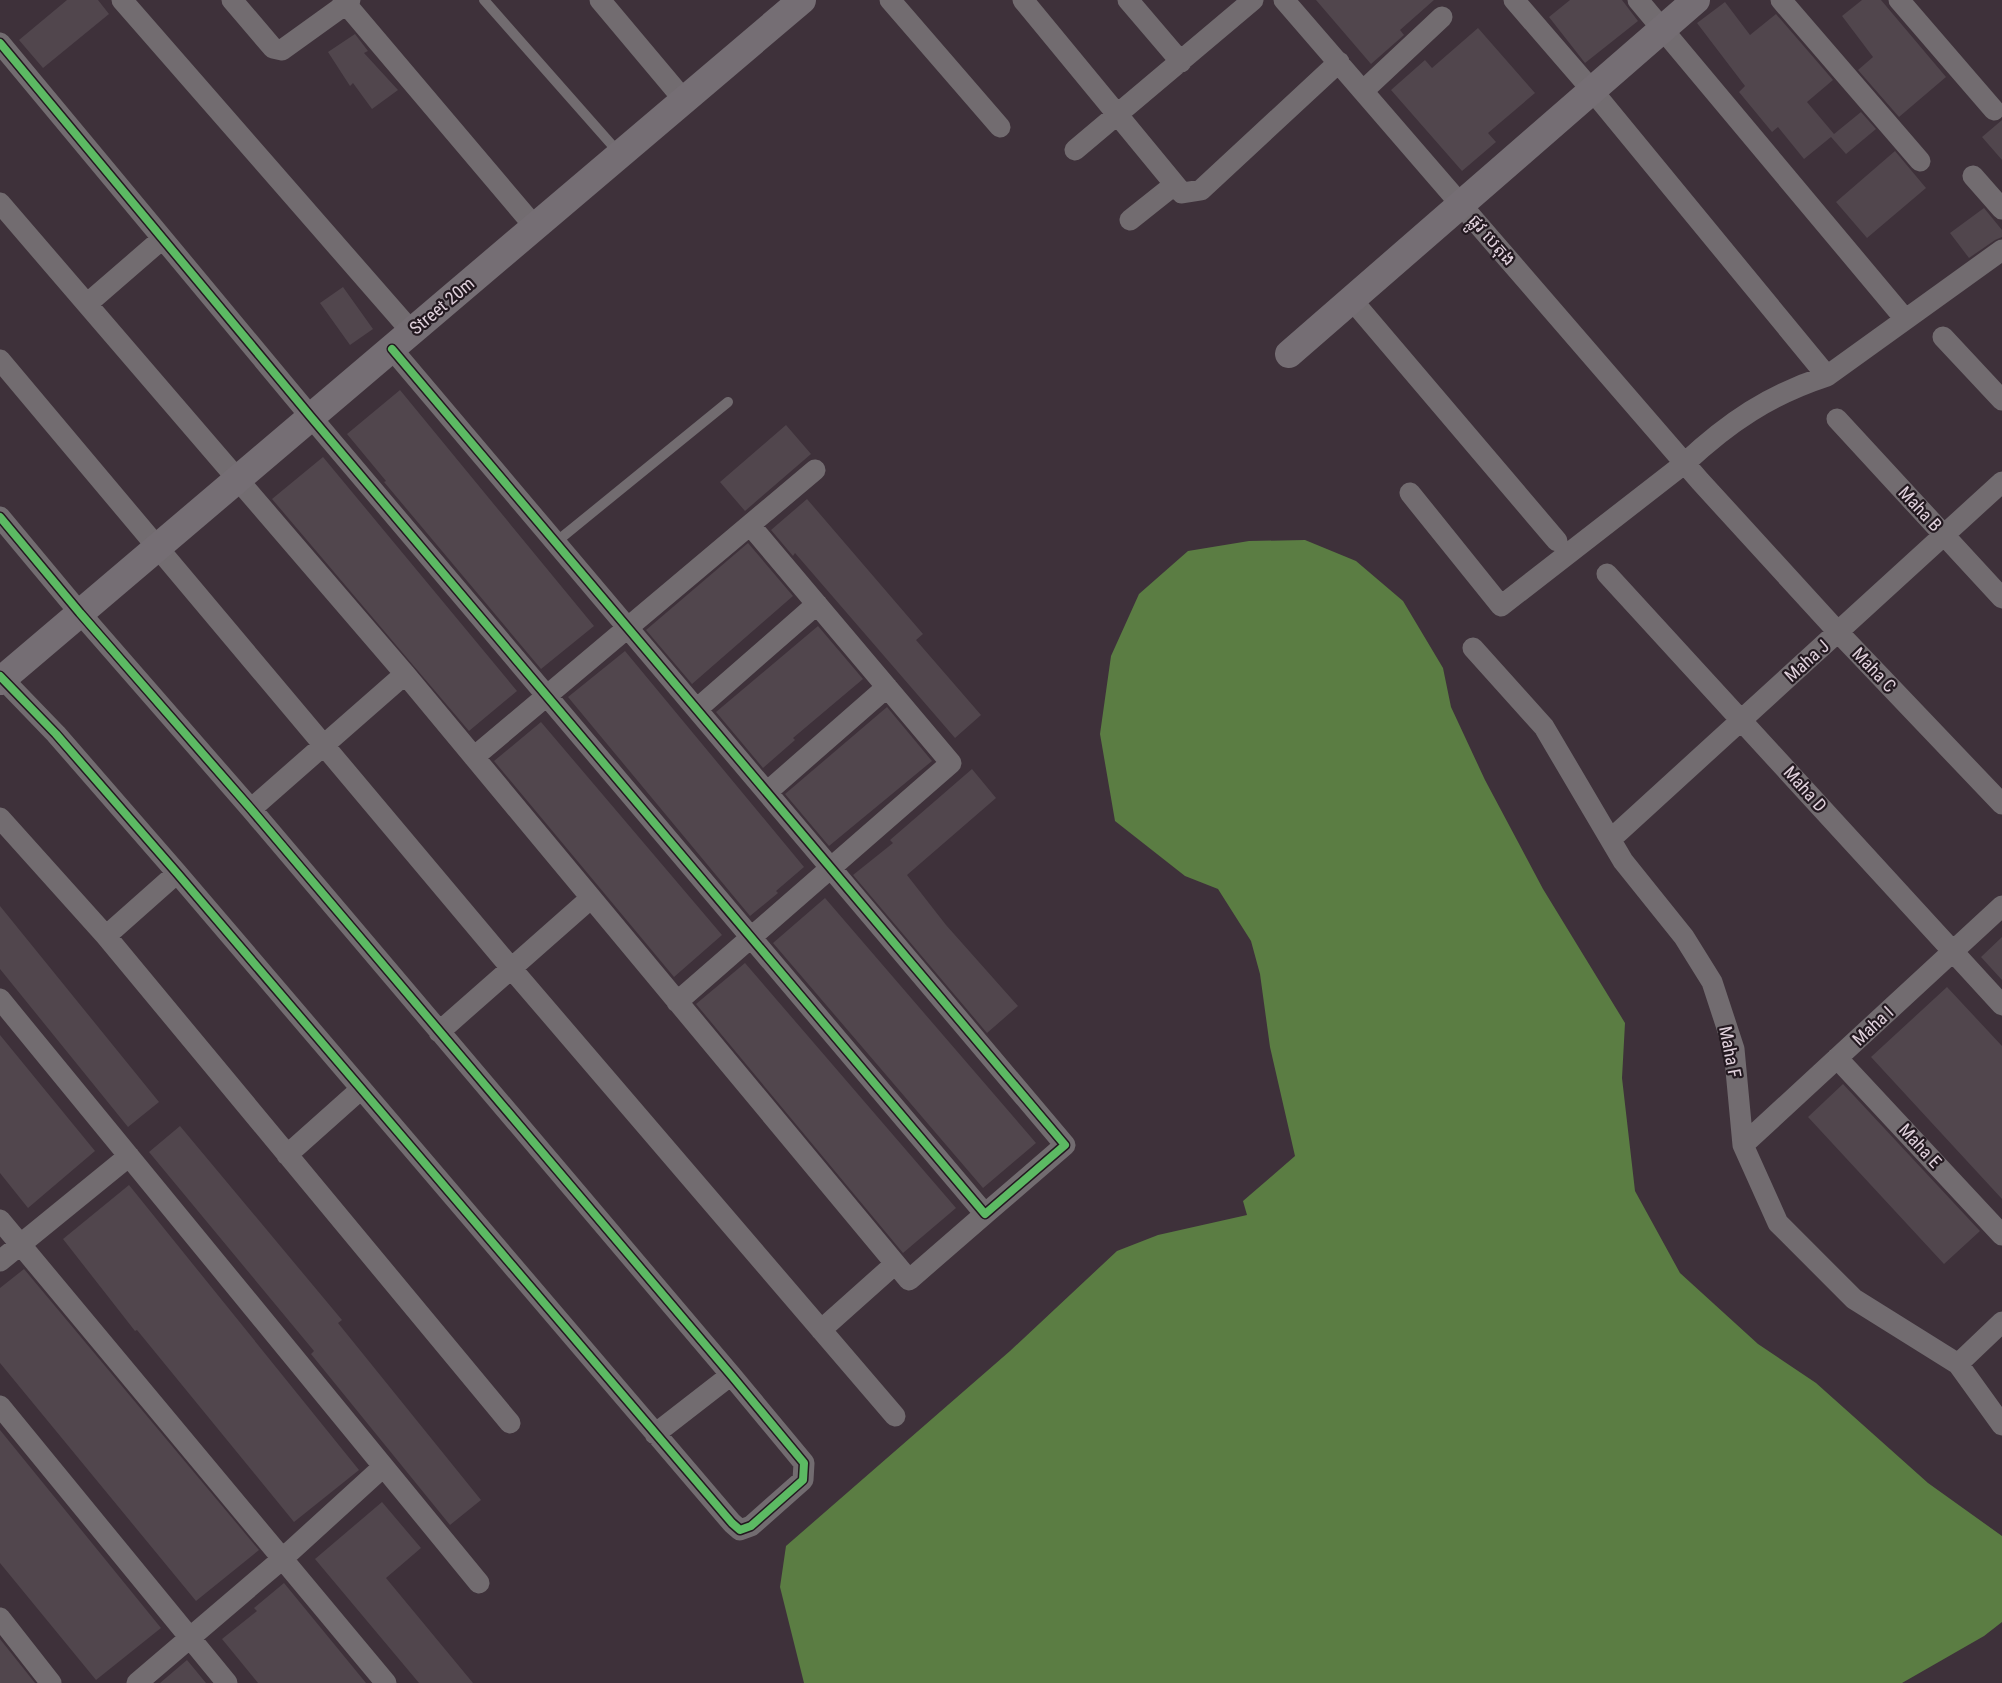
<svg xmlns="http://www.w3.org/2000/svg" width="2002" height="1683" font-family="'Roboto Condensed','Noto Sans Khmer',sans-serif">
	<style>
		.water { fill: #5b7d43 }
		.building { fill: #51464d }
		.lines { fill: none; stroke-linecap: round; stroke-linejoin: round }
		.lane { stroke: #726c70; stroke-width: 10 }
		.street { stroke: #726c70; stroke-width: 21 }
		.secondary { stroke: #756e74; stroke-width: 28 }
		.cycleway-casing { stroke: #231920; stroke-width: 11 }
		.cycleway { stroke: #5cba63; stroke-width: 8 }
		.labels { text-anchor: middle; stroke-width: 4.5; stroke-linejoin: round; paint-order: stroke }
		.street-label { font-size: 18px; fill: #e0d1dc; stroke: #231920 }
	</style>
	<rect width="100%" height="100%" fill="#3e313a"/>
	<path class="water" d="M 1305,540 L 1356,561 L 1403,601 L 1443,668 L 1451,707 L 1485,780 L 1543,889 L 1625,1023 L 1622,1078 L 1635,1191 L 1680,1273 L 1758,1344 L 1816,1383 L 1928,1483 L 2002,1536 L 2002,1622 L 1984,1636 L 1902,1683 L 804,1683 L 780,1587 L 786,1546 L 1010,1351 L 1117,1251 L 1158,1235 L 1247,1215 L 1243,1201 L 1295,1156 L 1270,1047 L 1260,974 L 1251,941 L 1218,889 L 1185,876 L 1115,821 L 1100,734 L 1111,656 L 1139,594 L 1188,551 L 1249,541 Z"/>
	<path class="building" d="M 67,0 L 98,0 L 109,14 L 43,68 L 19,40 Z
		M 1316,0 L 1434,0 L 1400,30 L 1404,35 L 1371,64 Z
		M 1570,0 L 1622,0 L 1638,21 L 1585,63 L 1549,17 Z
		M 1862,0 L 1881,0 L 1946,77 L 1899,117 L 1858,70 L 1873,57 L 1842,16 Z
		M 1725,2 L 1750,35 L 1776,14 L 1833,80 L 1807,102 L 1834,134 L 1861,112 L 1876,129 L 1846,154 L 1831,137 L 1804,159 L 1778,127 L 1772,132 L 1739,92 L 1745,86 L 1697,23 Z
		M 1478,28 L 1535,93 L 1488,133 L 1496,142 L 1462,171 L 1391,90 L 1425,60 L 1432,68 Z
		M 355,34 L 368,51 L 364,53 L 398,90 L 372,109 L 353,83 L 350,86 L 328,52 Z
		M 2002,120 L 2002,160 L 1982,137 Z
		M 1895,151 L 1926,188 L 1867,238 L 1836,202 Z
		M 1984,208 L 2002,230 L 2002,237 L 1995,240 L 1969,258 L 1950,233 Z
		M 343,287 L 373,329 L 350,345 L 320,303 Z
		M 400,390 L 594,626 L 541,669 L 384,482 L 386,481 L 347,434 Z
		M 786,425 L 811,454 L 745,511 L 720,482 Z
		M 323,457 L 517,691 L 469,731 L 272,499 Z
		M 807,499 L 923,634 L 916,640 L 981,715 L 955,738 L 795,553 L 793,556 L 771,530 Z
		M 748,543 L 793,596 L 692,684 L 646,630 Z
		M 818,626 L 863,679 L 793,738 L 795,740 L 763,768 L 716,712 Z
		M 625,651 L 804,867 L 776,891 L 778,893 L 750,916 L 568,697 Z
		M 887,707 L 932,761 L 829,846 L 785,794 Z
		M 541,722 L 722,935 L 674,977 L 494,761 Z
		M 972,769 L 996,798 L 907,875 L 946,925 L 1018,1006 L 987,1033 L 853,875 L 893,843 L 890,840 Z
		M 825,898 L 1036,1143 L 983,1188 L 773,943 Z
		M 0,906 L 159,1102 L 128,1127 L 0,969 Z
		M 2002,937 L 2002,980 L 1981,957 Z
		M 745,963 L 956,1208 L 903,1253 L 696,1004 Z
		M 1947,987 L 2002,1046 L 2002,1199 L 1871,1057 Z
		M 0,1035 L 95,1151 L 28,1208 L 0,1173 Z
		M 1843,1084 L 1980,1231 L 1944,1264 L 1808,1117 Z
		M 180,1126 L 342,1320 L 338,1323 L 481,1500 L 450,1525 L 311,1354 L 314,1351 L 149,1152 Z
		M 129,1185 L 359,1470 L 294,1522 L 137,1330 L 135,1331 L 63,1239 Z
		M 24,1269 L 259,1550 L 196,1601 L 0,1363 L 0,1288 Z
		M 0,1430 L 161,1628 L 96,1680 L 0,1563 Z
		M 382,1502 L 421,1548 L 386,1578 L 473,1683 L 419,1683 L 315,1559 Z
		M 284,1583 L 366,1683 L 258,1683 L 222,1639 L 257,1611 L 254,1608 Z
		M 0,1639 L 35,1683 L 0,1683 Z
		M 187,1660 L 206,1683 L 160,1683 Z"/>
	<g class="lines">
		<path class="lane" d="M 484,0 L 619,153
			M 556,542 L 728,402"/>
		<path class="street" d="M 122,0 L 412,332
			M 232,0 L 273,48 L 282,50 L 346,4 L 343,0
			M 350,0 L 346,4 L 535,227
			M 600,0 L 684,100
			M 890,0 L 1000,127
			M 1023,0 L 1182,193 L 1201,190 L 1339,62
			M 1128,0 L 1181,62
			M 1284,0 L 1700,481 L 1838,632 L 2002,804
			M 1514,0 L 1591,89 L 1827,376
			M 1638,0 L 1905,319
			M 1781,0 L 1920,161
			M 1899,0 L 1994,110
			M 0,43 L 311,417 L 985,1214 L 1065,1145 L 392,349
			M 1363,91 L 1442,17
			M 1075,150 L 1253,0
			M 1973,176 L 2002,209
			M 0,203 L 405,674 L 909,1280 L 985,1214
			M 1130,220 L 1174,185
			M 1352,300 L 1557,541
			M 87,304 L 162,239
			M 1943,337 L 2002,400
			M 0,360 L 511,968 L 895,1416
			M 1837,419 L 2002,598
			M 1410,493 L 1501,606 L 1685,463 C 1729,422 1769,395 1827,376 L 2002,250
			M 0,517 L 80,613 L 251,809 L 731,1375 L 804,1463 L 803,1480 L 751,1526 L 740,1530 L 732,1523 L 177,873 L 56,734 L 0,676
			M 1607,574 L 2002,1005
			M 1473,648 L 1544,727 L 1623,861 L 1684,937 L 1712,982 L 1734,1049 L 1743,1145 L 1778,1223 L 1854,1299 L 1958,1364 L 2002,1425
			M 697,709 L 817,604
			M 474,757 L 815,470
			M 767,792 L 887,687
			M 251,809 L 405,674
			M 0,818 L 106,936 L 510,1423
			M 1611,839 L 2002,482
			M 106,936 L 177,873
			M 0,999 L 479,1583
			M 677,1002 L 951,763 L 750,525
			M 439,1032 L 591,898
			M 1837,1058 L 2002,1235
			M 1743,1145 L 2002,906
			M 287,1155 L 361,1089
			M 0,1220 L 386,1683
			M 0,1261 L 129,1156
			M 821,1330 L 895,1264
			M 1958,1364 L 2002,1322
			M 0,1406 L 227,1683
			M 655,1434 L 731,1375
			M 0,1618 L 51,1683
			M 137,1683 L 281,1560 L 383,1467"/>
		<path class="secondary" d="M 1289,354 L 1696,0
			M 0,681 L 802,0"/>
		<g class="cycleway-casing">
			<path id="cycleway" d="M 0,43 L 311,417 L 985,1214 L 1065,1145 L 392,349
				M 0,517 L 80,613 L 251,809 L 731,1375 L 804,1463 L 803,1480 L 751,1526 L 740,1530 L 732,1523 L 177,873 L 56,734 L 0,676"/>
		</g>
		<use href="#cycleway" class="cycleway"/>
	</g>
	<g class="labels">
		<g class="street-label">
			<text transform="translate(1492 240) rotate(49)" y="6">ផ្លូវ បេតុង</text>
			<text transform="translate(442 306) rotate(-40)" y="6">Street 20m</text>
			<text transform="translate(1920 509) rotate(47)" y="6">Maha B</text>
			<text transform="translate(1807 661) rotate(-42)" y="6">Maha J</text>
			<text transform="translate(1874 670) rotate(46)" y="6">Maha C</text>
			<text transform="translate(1805 789) rotate(48)" y="6">Maha D</text>
			<text transform="translate(1873 1026) rotate(-43)" y="6">Maha I</text>
			<text transform="translate(1730 1052) rotate(79)" y="6">Maha F</text>
			<text transform="translate(1920 1146) rotate(47)" y="6">Maha E</text>
		</g>
	</g>
</svg>
